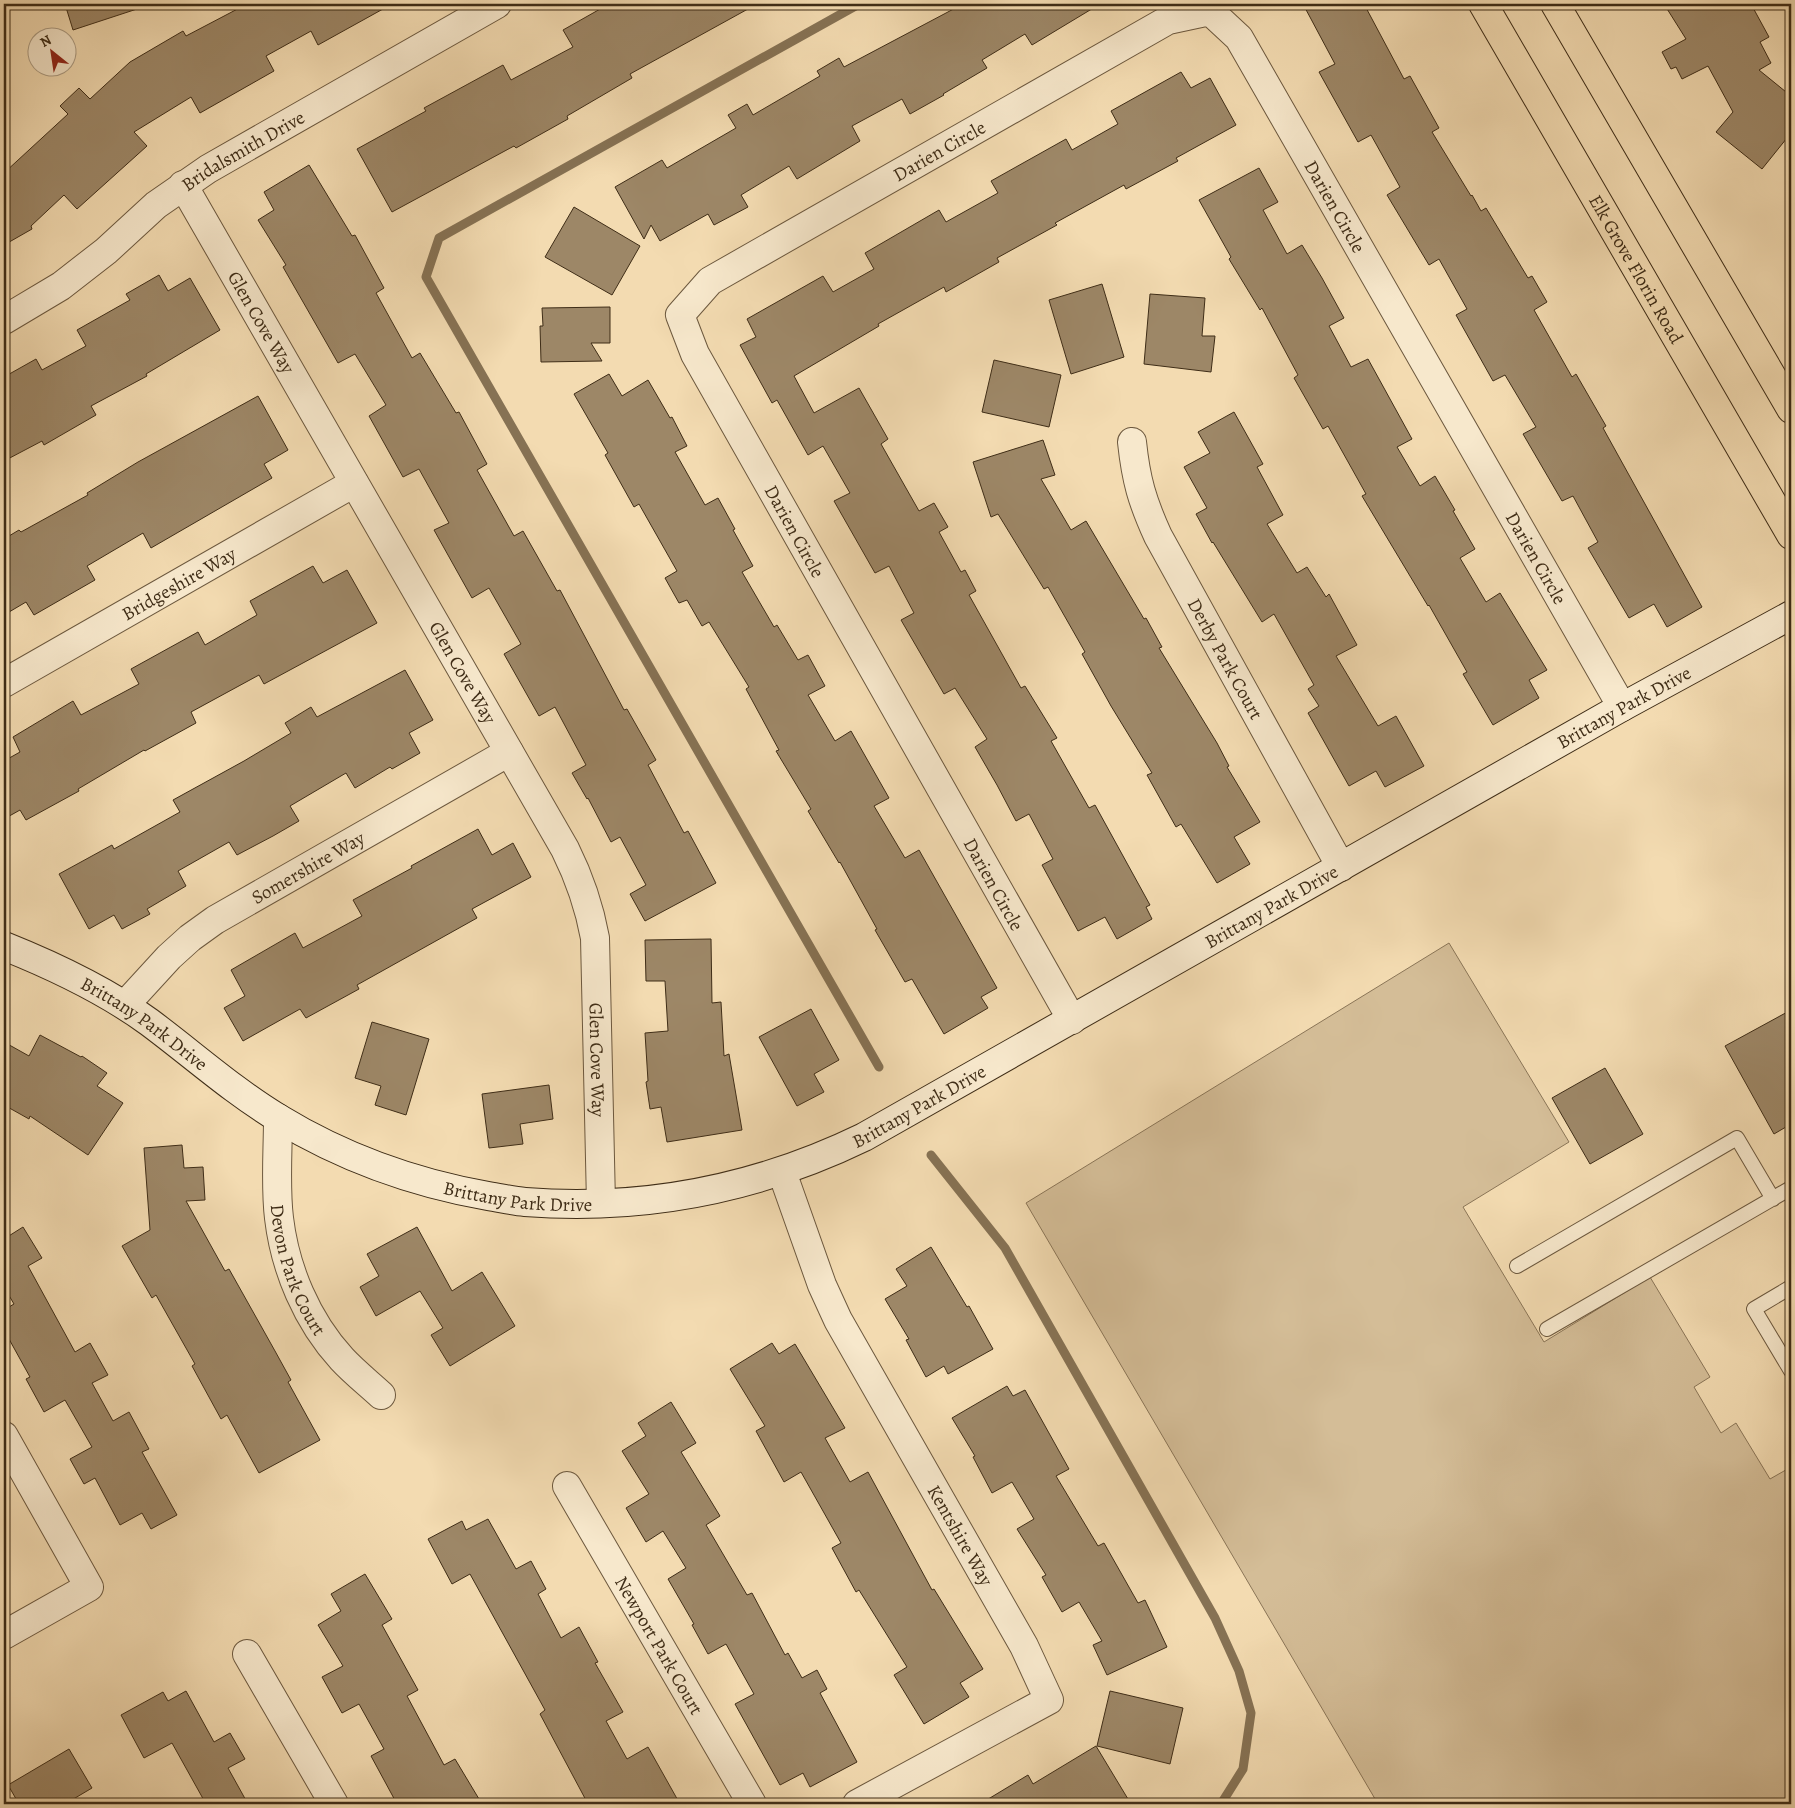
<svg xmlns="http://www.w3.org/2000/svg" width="1795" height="1808" font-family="Alegreya,serif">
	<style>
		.green { fill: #d4bd97; stroke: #8a7557 }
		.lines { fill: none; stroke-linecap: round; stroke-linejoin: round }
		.stream { stroke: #867254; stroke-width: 9 }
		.building { fill: #9d8767; stroke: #3f2d17 }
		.lane-casing { stroke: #6c583e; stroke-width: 16 }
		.street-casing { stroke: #6c583e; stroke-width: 30 }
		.secondary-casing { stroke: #3f2d17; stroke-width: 30 }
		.primary-casing { stroke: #3f2d17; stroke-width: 30 }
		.lane { stroke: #f7e8cc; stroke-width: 14 }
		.street { stroke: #f7e8cc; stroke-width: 28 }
		.secondary { stroke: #f7e8cc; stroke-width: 28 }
		.primary { stroke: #f3dbb1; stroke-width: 28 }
		.labels { text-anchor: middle; stroke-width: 5; stroke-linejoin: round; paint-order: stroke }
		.street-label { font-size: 19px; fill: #3f2d17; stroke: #f7e8cc }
	</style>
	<rect width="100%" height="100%" fill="#f3dbb1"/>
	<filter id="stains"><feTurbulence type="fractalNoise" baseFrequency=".004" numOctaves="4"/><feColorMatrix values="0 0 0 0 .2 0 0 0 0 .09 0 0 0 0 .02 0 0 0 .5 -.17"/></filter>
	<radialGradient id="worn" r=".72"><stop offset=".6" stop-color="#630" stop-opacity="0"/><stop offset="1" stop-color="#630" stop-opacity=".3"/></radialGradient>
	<path class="green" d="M 1449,943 L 1569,1142 L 1463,1207 L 1544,1342 L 1650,1277 L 1710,1377 L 1694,1387 L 1721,1433 L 1736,1423 L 1770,1479 L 1791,1467 L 1791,1804 L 1378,1804 L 1026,1203 Z"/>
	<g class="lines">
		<path class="stream" d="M 859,4 L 439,238 L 426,277 L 879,1067
			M 931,1155 L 1005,1248 L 1215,1618 L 1239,1671 L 1251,1713 L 1243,1769 L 1221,1804"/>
	</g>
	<path class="building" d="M 65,4 L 139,4 L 140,8 L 73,30 Z
		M 247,4 L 392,4 L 318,45 L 311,31 L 266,56 L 274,71 L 200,113 L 191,97 L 134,132 L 147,146 L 77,209 L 64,195 L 31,226 L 32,229 L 4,245 L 4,173 L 68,114 L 60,106 L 79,88 L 90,99 L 130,62 L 183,31 L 186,36 Z
		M 609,4 L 757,4 L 630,74 L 632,78 L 567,116 L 568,119 L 516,148 L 514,146 L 392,212 L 357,149 L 426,111 L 424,108 L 503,65 L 511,80 L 573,47 L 563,30 Z
		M 963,4 L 1100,4 L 1032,45 L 1025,34 L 982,60 L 987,68 L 943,94 L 944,95 L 910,114 L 902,99 L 852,126 L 860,141 L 797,179 L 789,166 L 741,195 L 748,207 L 714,225 L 708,214 L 660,241 L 651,225 L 644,239 L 615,187 L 662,160 L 667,168 L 736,128 L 728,115 L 747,104 L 753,115 L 820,76 L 817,71 L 839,58 L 844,67 Z
		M 1303,4 L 1364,4 L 1404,79 L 1410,76 L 1439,128 L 1432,132 L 1471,196 L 1472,195 L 1481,211 L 1486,208 L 1528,278 L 1532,276 L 1547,302 L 1534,310 L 1572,377 L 1576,374 L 1606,426 L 1603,428 L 1702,607 L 1667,627 L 1654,604 L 1629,618 L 1588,548 L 1598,542 L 1573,496 L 1562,501 L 1523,434 L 1536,427 L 1505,375 L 1493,381 L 1456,315 L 1467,309 L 1439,259 L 1429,265 L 1387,195 L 1400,187 L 1371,135 L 1358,142 L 1319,72 L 1335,64 Z
		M 1664,4 L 1751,4 L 1769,37 L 1760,42 L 1771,63 L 1759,70 L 1791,96 L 1791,133 L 1762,169 L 1716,132 L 1733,112 L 1708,66 L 1682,79 L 1676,67 L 1671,69 L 1662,52 L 1686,39 Z
		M 1181,72 L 1191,88 L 1210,78 L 1236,125 L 1176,158 L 1178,161 L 1126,189 L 1124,185 L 1055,223 L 1057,225 L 997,258 L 999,262 L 946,292 L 944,287 L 878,324 L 879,326 L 794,376 L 814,413 L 859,388 L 888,439 L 881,444 L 919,511 L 934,503 L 948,527 L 939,532 L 961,572 L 965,570 L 976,591 L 969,595 L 1021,688 L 1025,686 L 1057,738 L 1051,741 L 1089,808 L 1095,805 L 1150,905 L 1146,907 L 1152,919 L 1117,939 L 1105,917 L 1078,931 L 1042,865 L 1053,859 L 1029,814 L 1016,821 L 997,785 L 975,747 L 987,739 L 955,688 L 944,694 L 901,620 L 914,613 L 889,566 L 875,573 L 834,501 L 850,493 L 823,446 L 808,455 L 777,400 L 772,403 L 740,345 L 756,337 L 747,319 L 823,276 L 833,292 L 874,269 L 865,253 L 939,210 L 946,222 L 998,193 L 991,181 L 1066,139 L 1072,150 L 1118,124 L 1111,111 Z
		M 309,165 L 352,236 L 355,235 L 384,288 L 376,293 L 412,358 L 420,353 L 456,413 L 459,412 L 487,464 L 477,470 L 514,536 L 523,531 L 557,591 L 560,590 L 624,710 L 627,709 L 656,760 L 648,765 L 684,833 L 688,831 L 716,883 L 645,921 L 630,894 L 646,885 L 620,837 L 611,842 L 588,798 L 587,799 L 572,773 L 586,765 L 555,707 L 539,716 L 504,654 L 521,644 L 489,588 L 472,598 L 434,530 L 449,523 L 419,469 L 403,477 L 369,416 L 386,405 L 355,354 L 338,363 L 283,267 L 286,265 L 258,220 L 274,210 L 264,192 Z
		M 1259,168 L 1278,202 L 1263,210 L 1287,254 L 1302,245 L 1322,278 L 1344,318 L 1329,326 L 1351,367 L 1368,359 L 1412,439 L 1397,447 L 1420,486 L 1435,476 L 1455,510 L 1453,511 L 1475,549 L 1460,558 L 1486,602 L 1500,593 L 1547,670 L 1529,680 L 1539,698 L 1493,725 L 1463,674 L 1467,672 L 1429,605 L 1428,606 L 1362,496 L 1366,494 L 1328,426 L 1323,429 L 1294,378 L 1298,375 L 1262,308 L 1260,310 L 1229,259 L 1231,257 L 1199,200 Z
		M 574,207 L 640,246 L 612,295 L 545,257 Z
		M 159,275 L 168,291 L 190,278 L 220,330 L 146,374 L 147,376 L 91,406 L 96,415 L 44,445 L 42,441 L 4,461 L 4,377 L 36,359 L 42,370 L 86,346 L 77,330 L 130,300 L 126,294 Z
		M 1102,284 L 1124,357 L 1071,374 L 1049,300 Z
		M 1150,294 L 1205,298 L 1202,336 L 1215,336 L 1211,372 L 1144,364 Z
		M 610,307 L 610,343 L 591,343 L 602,361 L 541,362 L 540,326 L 543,326 L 542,308 Z
		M 994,360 L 1061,375 L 1049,427 L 982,412 Z
		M 609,374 L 622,396 L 648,380 L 670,418 L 672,417 L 687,446 L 675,452 L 705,505 L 718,498 L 735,529 L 733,530 L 753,566 L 742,572 L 774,627 L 777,625 L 798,660 L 808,655 L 825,686 L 808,695 L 835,741 L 851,731 L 889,798 L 874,806 L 905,858 L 919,850 L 997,988 L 981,997 L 988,1008 L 944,1034 L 912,979 L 905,982 L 875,930 L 877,929 L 840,862 L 839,863 L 808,811 L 811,809 L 776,751 L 779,750 L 746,689 L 749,687 L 709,622 L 702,626 L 687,600 L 679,603 L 665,578 L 677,571 L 639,504 L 634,507 L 605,455 L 608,453 L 574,394 Z
		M 258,396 L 288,450 L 264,464 L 272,478 L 151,548 L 143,533 L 87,566 L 95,580 L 34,615 L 26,602 L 4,615 L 4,539 L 19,530 L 21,532 L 88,495 L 87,493 L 138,462 Z
		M 1234,412 L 1263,464 L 1257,467 L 1283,515 L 1267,524 L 1297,573 L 1307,567 L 1326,597 L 1329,594 L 1357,645 L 1336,656 L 1378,726 L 1396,716 L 1424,766 L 1385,787 L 1376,771 L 1349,786 L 1308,713 L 1319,706 L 1308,689 L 1314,685 L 1274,614 L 1262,622 L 1213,542 L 1212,543 L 1196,514 L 1207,508 L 1184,467 L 1210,453 L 1198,432 Z
		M 1043,440 L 1055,475 L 1041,479 L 1071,530 L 1086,521 L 1144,619 L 1146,618 L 1162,647 L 1159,648 L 1217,743 L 1229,766 L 1227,767 L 1260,822 L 1234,837 L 1250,864 L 1217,883 L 1181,824 L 1176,827 L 1147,775 L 1152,773 L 1111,706 L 1082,654 L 1085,652 L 1048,587 L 1044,589 L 998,514 L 991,517 L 973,462 Z
		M 313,566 L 323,583 L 347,570 L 377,623 L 264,684 L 259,675 L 191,712 L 196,723 L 145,751 L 144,750 L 78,789 L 79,791 L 26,820 L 20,810 L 4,819 L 4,761 L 20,752 L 13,737 L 73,701 L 81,715 L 139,684 L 131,669 L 198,632 L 205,645 L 257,615 L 250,601 Z
		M 405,670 L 433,720 L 409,733 L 420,753 L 392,769 L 390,767 L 355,788 L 346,773 L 290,806 L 299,821 L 273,836 L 237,855 L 229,842 L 178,871 L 186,886 L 147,909 L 150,914 L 122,929 L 114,915 L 89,929 L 59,874 L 112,845 L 114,849 L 180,812 L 173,800 L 244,761 L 291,733 L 285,723 L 311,707 L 317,717 Z
		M 478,829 L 492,855 L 513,843 L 531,877 L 472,909 L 477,918 L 357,985 L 359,989 L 306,1018 L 300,1009 L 243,1041 L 224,1008 L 245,996 L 231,970 L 295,933 L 303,948 L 362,916 L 353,900 L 412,868 L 411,866 Z
		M 711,939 L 712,1003 L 721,1002 L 724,1056 L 729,1054 L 742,1130 L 667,1142 L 661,1107 L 650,1109 L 646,1082 L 648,1081 L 645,1033 L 668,1031 L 665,981 L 646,981 L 645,940 Z
		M 811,1009 L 839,1060 L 814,1074 L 824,1092 L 797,1106 L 759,1037 Z
		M 1791,1010 L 1791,1124 L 1774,1134 L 1725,1046 Z
		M 372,1022 L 429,1039 L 406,1115 L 375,1105 L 381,1086 L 355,1078 Z
		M 40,1035 L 81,1057 L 82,1056 L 107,1073 L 97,1086 L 123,1103 L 88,1155 L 30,1116 L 29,1119 L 4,1105 L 4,1042 L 29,1056 Z
		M 1605,1068 L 1643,1134 L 1590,1164 L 1552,1098 Z
		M 549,1085 L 553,1119 L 520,1124 L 523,1144 L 489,1148 L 482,1094 Z
		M 182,1145 L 184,1168 L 203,1167 L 205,1200 L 186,1201 L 225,1271 L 229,1269 L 275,1351 L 291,1380 L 288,1382 L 320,1440 L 259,1473 L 227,1415 L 221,1419 L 192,1366 L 195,1364 L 156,1295 L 152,1298 L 122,1246 L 150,1230 L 144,1148 Z
		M 23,1227 L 42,1258 L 28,1266 L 75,1352 L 90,1343 L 108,1375 L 92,1383 L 113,1421 L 129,1412 L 149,1449 L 142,1452 L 177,1515 L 151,1529 L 142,1513 L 120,1525 L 95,1478 L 84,1484 L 70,1459 L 92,1447 L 65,1400 L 44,1412 L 26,1379 L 30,1377 L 4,1330 L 4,1310 L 14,1304 L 4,1287 L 4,1239 Z
		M 417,1227 L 452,1291 L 482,1272 L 515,1326 L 450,1366 L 431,1335 L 443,1328 L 420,1291 L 376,1316 L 360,1287 L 379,1276 L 367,1254 Z
		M 931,1247 L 967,1307 L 969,1306 L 993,1349 L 948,1374 L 944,1366 L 926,1377 L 906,1340 L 909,1339 L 885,1299 L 907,1286 L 896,1269 Z
		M 772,1343 L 779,1354 L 795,1344 L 845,1428 L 825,1438 L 850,1482 L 868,1472 L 932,1590 L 934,1589 L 983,1669 L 960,1683 L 969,1697 L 924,1724 L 894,1675 L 907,1667 L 859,1590 L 856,1592 L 832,1548 L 841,1543 L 801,1472 L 784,1482 L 756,1431 L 765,1426 L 730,1369 Z
		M 1007,1386 L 1013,1396 L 1025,1390 L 1069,1469 L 1056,1476 L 1098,1546 L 1104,1543 L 1138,1603 L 1145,1600 L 1167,1647 L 1107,1675 L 1093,1645 L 1102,1641 L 1079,1602 L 1062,1612 L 1042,1577 L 1046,1575 L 1017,1529 L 1034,1519 L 1012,1482 L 992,1493 L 973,1457 L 975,1456 L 952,1418 Z
		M 671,1402 L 696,1443 L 681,1452 L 720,1516 L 706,1525 L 747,1595 L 752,1593 L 785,1655 L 788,1653 L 802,1678 L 817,1670 L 827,1689 L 820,1693 L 857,1762 L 810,1787 L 803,1773 L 780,1785 L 735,1704 L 754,1694 L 726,1644 L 708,1654 L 692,1625 L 694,1624 L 668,1579 L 686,1568 L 663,1531 L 646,1542 L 626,1508 L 649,1494 L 622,1451 L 646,1436 L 638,1423 Z
		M 488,1519 L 516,1569 L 531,1561 L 546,1589 L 538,1594 L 561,1638 L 579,1627 L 598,1662 L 595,1663 L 623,1712 L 606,1721 L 627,1759 L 648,1747 L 680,1804 L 588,1804 L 540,1714 L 545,1710 L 470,1574 L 452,1584 L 428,1539 L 462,1521 L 466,1530 Z
		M 365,1574 L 392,1619 L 382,1625 L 418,1690 L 407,1696 L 444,1765 L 455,1759 L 482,1804 L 397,1804 L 371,1756 L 384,1749 L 359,1704 L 342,1713 L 322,1677 L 343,1666 L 318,1625 L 341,1611 L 331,1594 Z
		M 186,1691 L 214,1742 L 230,1733 L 245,1759 L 228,1768 L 248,1804 L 206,1804 L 172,1743 L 144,1758 L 121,1715 L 163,1692 L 168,1701 Z
		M 1110,1691 L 1183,1708 L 1170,1764 L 1097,1746 Z
		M 1096,1746 L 1131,1804 L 980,1804 L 1028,1775 L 1033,1784 Z
		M 69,1749 L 92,1788 L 65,1804 L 19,1804 L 8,1785 Z"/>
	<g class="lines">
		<g class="lane-casing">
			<path id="lane" d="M 1517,1266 L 1737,1138 L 1773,1199
				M 1791,1287 L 1754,1309 L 1791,1371
				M 1547,1329 L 1791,1188"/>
		</g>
		<g class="street-casing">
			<g id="street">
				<path id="s1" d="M 183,185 L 565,849 C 580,879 589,905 595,938 L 601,1203"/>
				<path id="s2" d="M 4,320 L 61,286 L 106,251 L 156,205 L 208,169 L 497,4"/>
				<path id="s3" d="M 1132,442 C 1136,480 1142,501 1158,536 L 1341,867"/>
				<path id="s4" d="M 4,683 L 354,483"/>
				<path id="s5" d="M 125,1005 L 169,957 L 190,938 L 215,920 L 509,752"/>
				<path id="s6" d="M 1072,1020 L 695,354 L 680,315 L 710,281 L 1168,20 L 1210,11 L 1239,38 L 1622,707"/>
				<path id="s7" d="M 278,1118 C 278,1151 275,1185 279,1218 C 285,1269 307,1321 342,1359 C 354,1372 368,1383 381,1395"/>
				<path id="s8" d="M 782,1172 L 822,1285 L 838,1320 L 1024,1646 L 1049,1700 L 857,1804"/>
				<path d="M 4,1436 L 89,1587 L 4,1635"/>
				<path id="s9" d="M 567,1486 L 752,1804"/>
				<path d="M 247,1654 L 334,1804"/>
			</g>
		</g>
		<g class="secondary-casing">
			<g id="secondary">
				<path id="s10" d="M 4,946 C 54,966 105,990 149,1022 C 192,1054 232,1090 278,1118 C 342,1157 414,1183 488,1196 C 501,1198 513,1201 525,1202 C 644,1211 757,1189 864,1137 L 1622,707 L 1791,615"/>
			</g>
		</g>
		<g class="primary-casing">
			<g id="primary">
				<path id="s11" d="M 1483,4 L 1791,535"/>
				<path d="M 1555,4 L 1791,409"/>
			</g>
		</g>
		<use href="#lane" class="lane"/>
		<use href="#street" class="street"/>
		<use href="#secondary" class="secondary"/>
		<use href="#primary" class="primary"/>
	</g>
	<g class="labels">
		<g class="street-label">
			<text dy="7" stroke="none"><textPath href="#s6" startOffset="1116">Darien Circle</textPath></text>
			<text dy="7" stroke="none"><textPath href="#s2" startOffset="294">Bridalsmith Drive</textPath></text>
			<text dy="7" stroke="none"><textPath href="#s6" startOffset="1656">Darien Circle</textPath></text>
			<text dy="7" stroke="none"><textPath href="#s11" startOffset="306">Elk Grove Florin Road</textPath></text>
			<text dy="7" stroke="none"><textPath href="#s1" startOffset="158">Glen Cove Way</textPath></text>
			<text transform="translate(795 531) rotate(61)" y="7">Darien Circle</text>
			<text dy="7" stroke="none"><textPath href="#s6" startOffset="2061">Darien Circle</textPath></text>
			<text dy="7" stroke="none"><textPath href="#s4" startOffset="201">Bridgeshire Way</textPath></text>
			<text dy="7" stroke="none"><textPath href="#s3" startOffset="238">Derby Park Court</textPath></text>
			<text dy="7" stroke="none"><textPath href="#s1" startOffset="562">Glen Cove Way</textPath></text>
			<text dy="7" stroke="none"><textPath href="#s10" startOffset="1810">Brittany Park Drive</textPath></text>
			<text dy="7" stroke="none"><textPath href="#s5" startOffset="231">Somershire Way</textPath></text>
			<text transform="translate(994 884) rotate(61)" y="7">Darien Circle</text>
			<text dy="7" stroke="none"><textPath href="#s10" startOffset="1405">Brittany Park Drive</textPath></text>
			<text dy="7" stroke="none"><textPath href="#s10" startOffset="161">Brittany Park Drive</textPath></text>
			<text dy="7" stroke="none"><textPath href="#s1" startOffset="982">Glen Cove Way</textPath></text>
			<text dy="7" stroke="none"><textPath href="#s10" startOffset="1000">Brittany Park Drive</textPath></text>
			<text dy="7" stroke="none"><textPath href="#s10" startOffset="580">Brittany Park Drive</textPath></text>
			<text dy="7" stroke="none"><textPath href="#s7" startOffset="155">Devon Park Court</textPath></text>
			<text dy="7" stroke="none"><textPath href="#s8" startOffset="406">Kentshire Way</textPath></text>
			<text dy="7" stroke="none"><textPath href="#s9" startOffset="184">Newport Park Court</textPath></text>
		</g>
	</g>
	<rect width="1795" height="1808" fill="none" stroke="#f3dbb1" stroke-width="20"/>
	<rect x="5" y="5" width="1785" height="1798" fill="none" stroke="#3f2d17" stroke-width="2.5"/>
	<rect x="10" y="10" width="1775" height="1788" fill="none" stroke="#3f2d17"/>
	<g transform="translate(52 52) rotate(330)"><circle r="24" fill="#f7e8cc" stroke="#ad9d84"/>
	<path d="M0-4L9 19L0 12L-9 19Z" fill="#8f2418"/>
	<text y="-8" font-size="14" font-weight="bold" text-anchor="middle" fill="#3f2d17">N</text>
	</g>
	<rect width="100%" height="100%" filter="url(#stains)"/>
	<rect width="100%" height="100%" fill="url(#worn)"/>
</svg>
